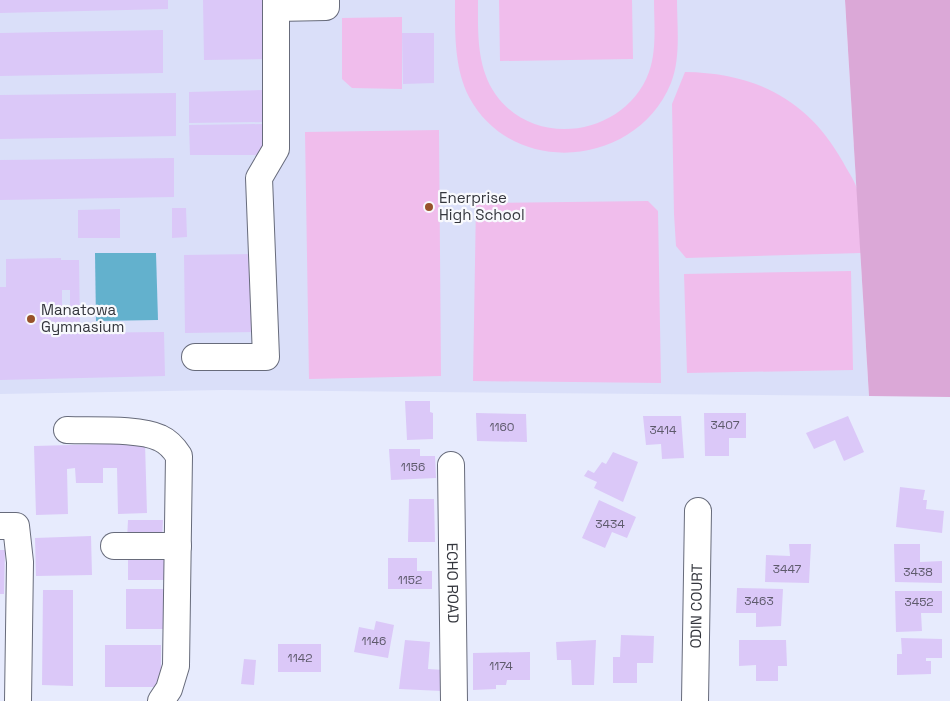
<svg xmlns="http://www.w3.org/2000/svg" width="950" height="701" font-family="'Space Grotesk',sans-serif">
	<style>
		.built { fill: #dadff9 }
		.green { fill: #f0bdec }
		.forest { fill: #dba8d7 }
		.water { fill: #63b1cd }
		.building { fill: #dbc8f8; fill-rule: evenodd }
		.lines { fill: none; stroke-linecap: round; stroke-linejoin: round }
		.minor-casing { stroke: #676b7b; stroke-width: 28 }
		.minor { stroke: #fff; stroke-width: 26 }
		.poi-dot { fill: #98522a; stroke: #f8f9fd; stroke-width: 2 }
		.labels { text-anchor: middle; stroke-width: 4.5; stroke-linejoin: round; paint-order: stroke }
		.number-label { font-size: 12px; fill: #5e5a6c }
		.poi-label { font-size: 15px; fill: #34363d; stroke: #f8f9fd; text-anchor: start }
		.street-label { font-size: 15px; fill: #34363d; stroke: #f8f9fd }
	</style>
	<rect width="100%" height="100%" fill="#e7ebfd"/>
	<path class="built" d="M 0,0 L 845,0 L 869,396 L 223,390 L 0,394 Z"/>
	<path class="green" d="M 455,0 L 478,0 C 478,34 476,70 499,99 C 541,150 627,133 649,72 C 657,50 654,23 654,0 L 677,0 C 677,27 681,57 671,83 C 637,167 513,179 469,97 C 454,67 455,33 455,0 Z
		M 499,0 L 632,0 L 633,59 L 500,61 Z
		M 402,17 L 402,89 L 352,88 L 342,79 L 342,18 Z
		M 685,72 C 755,73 808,99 843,162 C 847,170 854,179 857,189 C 862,206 860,235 861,253 L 686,258 L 676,246 L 674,214 L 672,104 Z
		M 439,130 L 441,376 L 309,379 L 305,132 Z
		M 648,201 L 658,211 L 661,383 L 473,381 L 476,203 Z
		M 851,271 L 853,370 L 687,373 L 684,274 Z"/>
	<path class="forest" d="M 845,0 L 950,0 L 950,397 L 869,396 Z"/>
	<path class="water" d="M 95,253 L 156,253 L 158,320 L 96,321 Z"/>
	<path class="building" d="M 0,0 L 168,0 L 168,9 L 0,13 Z
		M 203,0 L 271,0 L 271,59 L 204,60 Z
		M 163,30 L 163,73 L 0,76 L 0,33 Z
		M 402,33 L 434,33 L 434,83 L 403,84 Z
		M 263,90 L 264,122 L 189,123 L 189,92 Z
		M 176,93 L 176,136 L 0,139 L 0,95 Z
		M 264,124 L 264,155 L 190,155 L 189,125 Z
		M 174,158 L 174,197 L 0,200 L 0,160 Z
		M 172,208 L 186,208 L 187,237 L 172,238 Z
		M 120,209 L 120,238 L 78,238 L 78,210 Z
		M 254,254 L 256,332 L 185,333 L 184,255 Z
		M 61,258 L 61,260 L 79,260 L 80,331 L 62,333 L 164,332 L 165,376 L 0,380 L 0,287 L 6,287 L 6,259 ZM 62,290 L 70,290 L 70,306 L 62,306 Z
		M 405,401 L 430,401 L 430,412 L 433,413 L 433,439 L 407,440 Z
		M 476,413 L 526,414 L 527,442 L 477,441 Z
		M 704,413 L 746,413 L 746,438 L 729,438 L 729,456 L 705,456 Z
		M 643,416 L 681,416 L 684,458 L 662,459 L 661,444 L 646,445 Z
		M 848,416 L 864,452 L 844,461 L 835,440 L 814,449 L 806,433 Z
		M 145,443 L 147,513 L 118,514 L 117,468 L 103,468 L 103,483 L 76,483 L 75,468 L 67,469 L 68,514 L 36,515 L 34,446 Z
		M 389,449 L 420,449 L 420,456 L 435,456 L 436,478 L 391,480 Z
		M 613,452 L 638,462 L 623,502 L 594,488 L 597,482 L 584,476 L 588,470 L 594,473 L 602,462 L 606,464 Z
		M 900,487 L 925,490 L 923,500 L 927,500 L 926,509 L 944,511 L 942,533 L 896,527 Z
		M 409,499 L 434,499 L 435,542 L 408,542 Z
		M 599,500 L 636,517 L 627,538 L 612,532 L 605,548 L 582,538 Z
		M 128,520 L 163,520 L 162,540 L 127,540 Z
		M 91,536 L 92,575 L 36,576 L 35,538 Z
		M 789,544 L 811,544 L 809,583 L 765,582 L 766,555 L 790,556 Z
		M 894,544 L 920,544 L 920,562 L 942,561 L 942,583 L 895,582 Z
		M 0,550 L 5,550 L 4,594 L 0,594 Z
		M 388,558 L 417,558 L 417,571 L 432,571 L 432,589 L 388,589 Z
		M 128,559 L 164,559 L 164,580 L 128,580 Z
		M 737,588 L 783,589 L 781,626 L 756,627 L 756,613 L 736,613 Z
		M 126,589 L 164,589 L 164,629 L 126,629 Z
		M 43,590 L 73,590 L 73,686 L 42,685 Z
		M 895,591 L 942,591 L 942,613 L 921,613 L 922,631 L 896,632 Z
		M 376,621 L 394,625 L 388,658 L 354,652 L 359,627 L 374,630 Z
		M 621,635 L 654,636 L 653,663 L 637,663 L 637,683 L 613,683 L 613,657 L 620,657 Z
		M 901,638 L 942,639 L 942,658 L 926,658 L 926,661 L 931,661 L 931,674 L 897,675 L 897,654 L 902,654 Z
		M 405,640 L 430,642 L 428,669 L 444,670 L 442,691 L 399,689 Z
		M 596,640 L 594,685 L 572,685 L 571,660 L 557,660 L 556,642 Z
		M 739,640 L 786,640 L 787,666 L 778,666 L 778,681 L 756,681 L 756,665 L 739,666 Z
		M 278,644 L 321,644 L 321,672 L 278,672 Z
		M 105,645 L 161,645 L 161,687 L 105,687 Z
		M 530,652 L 530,680 L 507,680 L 506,685 L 496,685 L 496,689 L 473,690 L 473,653 Z
		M 244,659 L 256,660 L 254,685 L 241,684 Z"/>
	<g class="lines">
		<g class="minor-casing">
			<g id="minor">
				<path d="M 276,0 L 276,8 L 326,7 L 326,0"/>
				<path d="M 195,357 L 266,357 L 259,178 L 276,149 L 276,8"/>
				<path d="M 67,430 C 92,431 139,428 160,438 C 169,442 174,448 179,456 L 176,666 L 169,689 L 161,701"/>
				<path id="s1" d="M 451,465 L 454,701"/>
				<path d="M 0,526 L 16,526 L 20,562 L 18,701"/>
				<path d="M 114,546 L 178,546"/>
				<path id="s2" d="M 695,701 L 698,511"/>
			</g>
		</g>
		<use href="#minor" class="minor"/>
	</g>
	<g class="poi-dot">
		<circle cx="429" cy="207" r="5"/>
		<circle cx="31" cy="319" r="5"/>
	</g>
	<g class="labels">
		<g class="number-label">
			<text x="725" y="429">3407</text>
			<text x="502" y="431">1160</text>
			<text x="663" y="434">3414</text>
			<text x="413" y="471">1156</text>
			<text x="610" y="528">3434</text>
			<text x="787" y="573">3447</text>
			<text x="918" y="576">3438</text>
			<text x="410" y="584">1152</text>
			<text x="759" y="605">3463</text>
			<text x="919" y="606">3452</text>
			<text x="374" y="645">1146</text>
			<text x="300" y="662">1142</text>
			<text x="501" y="670">1174</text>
		</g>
		<g class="poi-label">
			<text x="439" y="203">Enerprise<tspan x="439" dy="17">High School</tspan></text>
			<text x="41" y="315">Manatowa<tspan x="41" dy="17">Gymnasium</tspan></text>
		</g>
		<g class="street-label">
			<text dy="5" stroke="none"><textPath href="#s1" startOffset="118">ECHO ROAD</textPath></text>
			<text dy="5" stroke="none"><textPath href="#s2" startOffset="95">ODIN COURT</textPath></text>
		</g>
	</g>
</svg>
